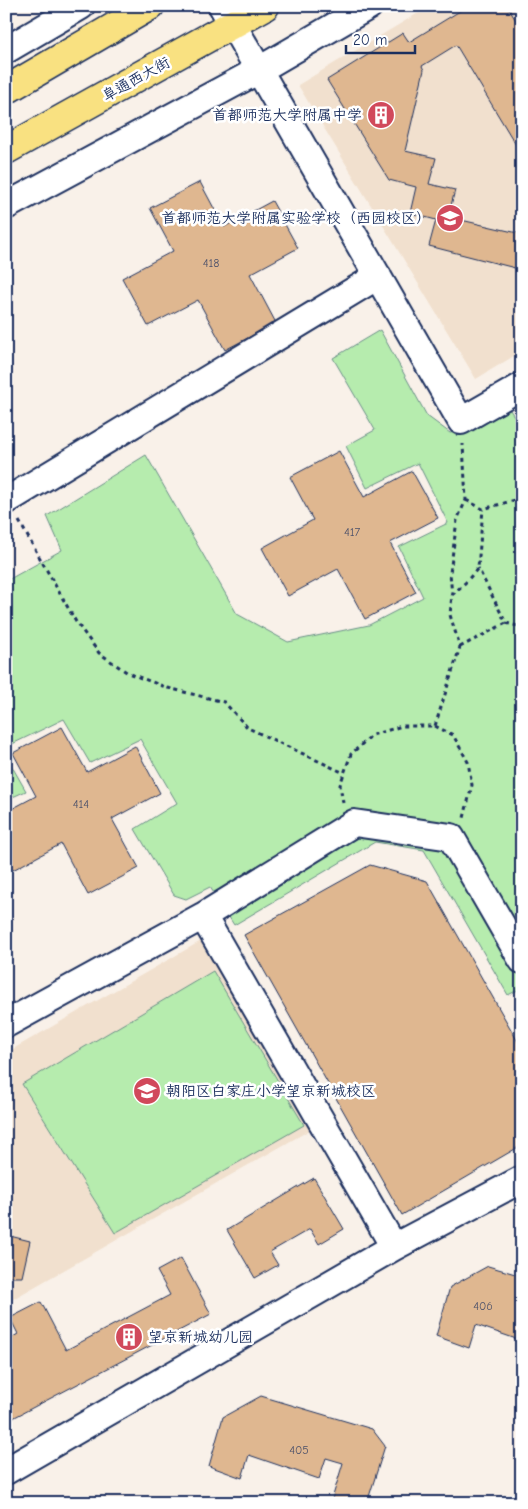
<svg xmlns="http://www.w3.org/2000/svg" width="528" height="1509" font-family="'Comic Neue','LXGW WenKai TC',sans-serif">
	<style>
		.built { fill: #f1e0ce }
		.green { fill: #b6ecae; stroke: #688e86 }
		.building { fill: #dfb790; stroke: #1b2f5e }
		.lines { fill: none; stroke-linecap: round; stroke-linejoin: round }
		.street-casing { stroke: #1b2f5e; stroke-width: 30 }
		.primary-casing { stroke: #1b2f5e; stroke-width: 31 }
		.path { stroke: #1b2f5e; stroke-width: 3; stroke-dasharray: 4 4; stroke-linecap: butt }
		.street { stroke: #fff; stroke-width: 26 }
		.primary { stroke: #f9e181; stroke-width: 28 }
		.labels { text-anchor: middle; stroke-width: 5; stroke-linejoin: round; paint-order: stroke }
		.number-label { font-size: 12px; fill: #4c516a }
		.street-label { font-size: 15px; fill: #1b2f5e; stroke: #fff }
		.poi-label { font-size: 15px; fill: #1b2f5e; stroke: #fff; text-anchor: end }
	</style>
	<rect width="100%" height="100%" fill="#f9f1e9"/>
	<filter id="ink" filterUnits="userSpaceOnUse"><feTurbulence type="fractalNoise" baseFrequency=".02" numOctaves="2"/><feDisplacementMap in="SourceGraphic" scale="10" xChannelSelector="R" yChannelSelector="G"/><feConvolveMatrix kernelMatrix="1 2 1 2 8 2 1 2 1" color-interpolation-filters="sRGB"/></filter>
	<g filter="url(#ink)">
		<path class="built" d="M 430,6 L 522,6 L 522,351 L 476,379 L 298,85 Z
			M 201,941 L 310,1130 L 6,1303 L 6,1053 Z"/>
		<path class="green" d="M 380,330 L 427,416 L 450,433 L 477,427 L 510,410 L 522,428 L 522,988 L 508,995 L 424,850 L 375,842 L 234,925 L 210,887 L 186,899 L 174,895 L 135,829 L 177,803 L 140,739 L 90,763 L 64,719 L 6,747 L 6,581 L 62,550 L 47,516 L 146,455 L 237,614 L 288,642 L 369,625 L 423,597 L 399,547 L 448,523 L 418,463 L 367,488 L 346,446 L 375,430 L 333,358 Z
			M 6,756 L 26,791 L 6,800 Z
			M 213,971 L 304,1125 L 115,1233 L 22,1084 Z"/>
		<path class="building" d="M 468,6 L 507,6 L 522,30 L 522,155 L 456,45 L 422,66 L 424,70 L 405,151 L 436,158 L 429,184 L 455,190 L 448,217 L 522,234 L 522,279 L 515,268 L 429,246 L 436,220 L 410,213 L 416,187 L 389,180 L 327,80 L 403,33 L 409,42 Z
			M 200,182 L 224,227 L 272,201 L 298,248 L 250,274 L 276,323 L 225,350 L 198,300 L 148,326 L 122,278 L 173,251 L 150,208 Z
			M 339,451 L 364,497 L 412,471 L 438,518 L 390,543 L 416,592 L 365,619 L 338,569 L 288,596 L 262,548 L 313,520 L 290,477 Z
			M 62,727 L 87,772 L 135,746 L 160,793 L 112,819 L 139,868 L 88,895 L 61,844 L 11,871 L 6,863 L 6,812 L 36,796 L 13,753 Z
			M 370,865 L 427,881 L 522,1049 L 522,1145 L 402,1215 L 244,935 Z
			M 314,1178 L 344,1229 L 319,1244 L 310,1229 L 270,1252 L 278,1265 L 255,1278 L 227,1230 Z
			M 6,1235 L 30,1241 L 22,1277 L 6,1277 Z
			M 181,1258 L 211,1314 L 13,1418 L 6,1405 L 6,1341 L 18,1334 L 10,1318 L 41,1302 L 66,1350 L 170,1295 L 157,1271 Z
			M 488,1266 L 522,1276 L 522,1341 L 476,1325 L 469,1348 L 436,1336 L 450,1287 Z
			M 261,1396 L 372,1429 L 385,1446 L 367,1503 L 342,1503 L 332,1499 L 343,1463 L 326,1458 L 319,1479 L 249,1455 L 242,1478 L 209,1466 L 223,1417 Z"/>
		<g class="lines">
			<g class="street-casing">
				<path id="street" d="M 222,6 L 461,421 L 522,386
					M 6,50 L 81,6
					M 6,206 L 259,70 L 369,6
					M 6,501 L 378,276
					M 203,916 L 354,823 L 451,837 L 522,960
					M 6,1024 L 203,916 L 394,1247
					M 6,1471 L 394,1247 L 522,1179"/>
			</g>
			<g class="primary-casing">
				<path id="primary" d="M 6,90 L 150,6
					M 6,150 L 265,6"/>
			</g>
			<path class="path" d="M 466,500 L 483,509 L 522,498
				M 19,521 L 76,622 L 99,653 L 128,673 L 168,688 L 224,702 L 248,728 L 344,773
				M 452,595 L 466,582 L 478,568 L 483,509
				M 506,623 L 522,627
				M 460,647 L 506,623 L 478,568
				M 435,726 L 453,735 L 468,762 L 472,785 L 464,818
				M 343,803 L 340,785 L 351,754 L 372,735 L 402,726 L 435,726 L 460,647 L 450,615 L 452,595 L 450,573 L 457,520 L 466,500 L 463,444"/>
			<use href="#street" class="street"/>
			<use href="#primary" class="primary"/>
		</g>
	</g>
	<defs>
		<g id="building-disc" transform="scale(1.4375)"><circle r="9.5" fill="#d1495b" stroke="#fff"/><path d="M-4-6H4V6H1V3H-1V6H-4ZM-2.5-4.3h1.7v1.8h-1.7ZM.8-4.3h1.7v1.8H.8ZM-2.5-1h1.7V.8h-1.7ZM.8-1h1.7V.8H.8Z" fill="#fff"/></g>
		<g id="school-disc" transform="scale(1.4375)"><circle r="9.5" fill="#d1495b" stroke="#fff"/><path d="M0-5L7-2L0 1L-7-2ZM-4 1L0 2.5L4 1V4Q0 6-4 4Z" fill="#fff"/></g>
	</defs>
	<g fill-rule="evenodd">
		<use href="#building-disc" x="381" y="115"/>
		<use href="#school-disc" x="450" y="218"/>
		<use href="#school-disc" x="147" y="1091"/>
		<use href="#building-disc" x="129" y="1337"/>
	</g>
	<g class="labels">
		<g class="number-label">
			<text x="211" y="267">418</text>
			<text x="352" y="536">417</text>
			<text x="81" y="808">414</text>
			<text x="483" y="1310">406</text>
			<text x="299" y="1454">405</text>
		</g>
		<g class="street-label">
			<text transform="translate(136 79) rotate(-29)" y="5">阜通西大街</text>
		</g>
		<g class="poi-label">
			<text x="362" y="120">首都师范大学附属中学</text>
			<text x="431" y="223">首都师范大学附属实验学校（西园校区）</text>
			<text x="166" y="1096" text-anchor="start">朝阳区白家庄小学望京新城校区</text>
			<text x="148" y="1342" text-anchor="start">望京新城幼儿园</text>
		</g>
	</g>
	<rect width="528" height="1509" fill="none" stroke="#fff" stroke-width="25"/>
	<rect x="12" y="12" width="503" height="1484" fill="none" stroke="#1b2f5e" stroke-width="2" filter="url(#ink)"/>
	<path d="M346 45v8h69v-8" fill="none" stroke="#1b2f5e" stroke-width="2.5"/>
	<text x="353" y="45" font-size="15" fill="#1b2f5e" stroke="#ffffff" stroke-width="4" paint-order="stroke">20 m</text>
</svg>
